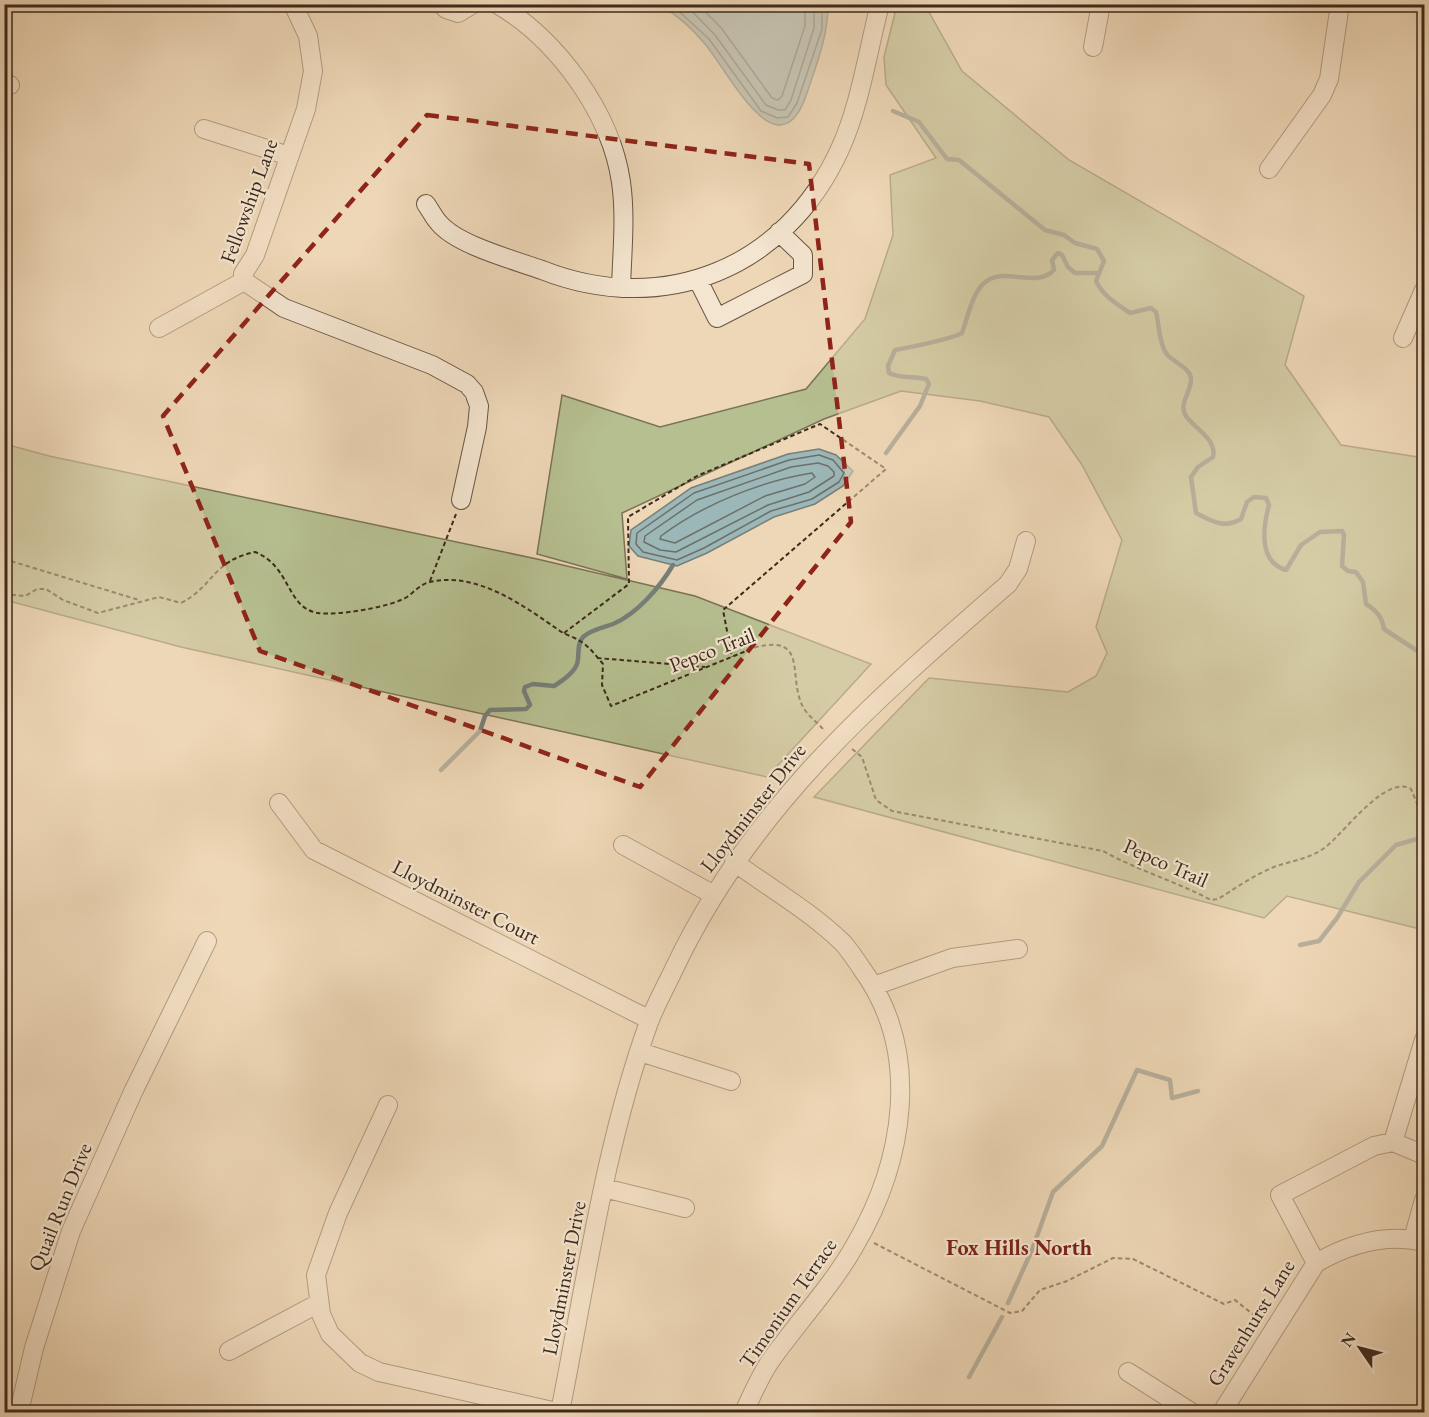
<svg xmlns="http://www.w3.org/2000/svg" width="1429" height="1417" font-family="'EB Garamond',serif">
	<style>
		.green { fill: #b6bf90; stroke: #7a7456; stroke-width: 1.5 }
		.water { fill: #9cb7b8; stroke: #767f7a; stroke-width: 1.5 }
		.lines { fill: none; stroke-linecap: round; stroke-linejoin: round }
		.shore { stroke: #6c706a; stroke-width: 1.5 }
		.stream { stroke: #767f7a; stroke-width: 4.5 }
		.minor-casing { stroke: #695543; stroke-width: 20 }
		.path { stroke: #3d2a1c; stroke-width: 2; stroke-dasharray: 4.5 3; stroke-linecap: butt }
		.minor { stroke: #f4e5d0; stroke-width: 18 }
		.marked { fill: none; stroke: #8f2418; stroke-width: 4.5; stroke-dasharray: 12 8; stroke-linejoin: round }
		.labels { text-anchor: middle; stroke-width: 4.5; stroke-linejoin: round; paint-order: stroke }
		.street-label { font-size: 21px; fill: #3d2a1c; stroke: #f4e5d0 }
		.neighbourhood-label { font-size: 22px; font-weight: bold; fill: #7a1f14; stroke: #f4e5d0 }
	</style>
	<rect width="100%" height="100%" fill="#eed7b7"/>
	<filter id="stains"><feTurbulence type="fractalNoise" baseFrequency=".00333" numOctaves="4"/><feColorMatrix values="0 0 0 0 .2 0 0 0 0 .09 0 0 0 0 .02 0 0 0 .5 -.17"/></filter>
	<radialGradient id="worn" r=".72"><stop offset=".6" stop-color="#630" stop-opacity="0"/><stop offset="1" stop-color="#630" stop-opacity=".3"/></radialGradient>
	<path class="green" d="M 897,5 L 925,5 L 962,71 L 1069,160 L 1304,296 L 1285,365 L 1341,445 L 1424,458 L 1424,930 L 1287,896 L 1264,918 L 814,797 L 929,678 L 1068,692 L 1096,676 L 1107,653 L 1096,627 L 1122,540 L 1082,465 L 1049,417 L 980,401 L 901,391 L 824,419 L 622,513 L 627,579 L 537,554 L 562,395 L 660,427 L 806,389 L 865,319 L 893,235 L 890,175 L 936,158 L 886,85 L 884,57 Z
		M 5,444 L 49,456 L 537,559 L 695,596 L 871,664 L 767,777 L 181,647 L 5,600 Z"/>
	<path class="water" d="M 660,5 L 828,5 C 828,36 817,63 807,93 C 779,177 729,72 705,44 C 692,28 677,15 660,5 Z
		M 819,449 L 836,455 L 853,471 L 843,486 L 815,504 L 774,517 L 707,553 L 677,566 L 638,556 L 629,546 L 631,530 L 691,488 L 788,454 Z"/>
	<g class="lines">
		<path class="shore" d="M 671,4 L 709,39 L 761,111 L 777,118 L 788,117 L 797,103 L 822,29 L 822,4
			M 685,4 L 715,35 L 766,105 L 778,110 L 785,110 L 791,100 L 814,28 L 814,4
			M 698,4 L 722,29 L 772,98 L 778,100 L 782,96 L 805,26 L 805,4
			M 819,455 L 833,460 L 844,473 L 839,482 L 812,499 L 771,511 L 704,548 L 677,560 L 643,552 L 636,544 L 637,533 L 694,493 L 789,460 Z
			M 818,463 L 828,466 L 834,472 L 834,476 L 809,492 L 768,505 L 676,552 L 660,550 L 644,542 L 645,536 L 697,500 L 791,467 Z
			M 812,473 L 815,477 L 805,484 L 765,496 L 675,543 L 660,539 L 661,536 C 702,505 761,481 812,473 Z"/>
		<path class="stream" d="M 893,111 L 919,122 L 947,159 L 959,160 L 1045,230 L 1064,235 L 1075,243 L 1097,249 L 1104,261 L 1096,281 C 1103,296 1117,304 1130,313 L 1151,308 L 1156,312 C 1159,324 1159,343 1166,353 C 1172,362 1192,368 1191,380 C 1191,392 1178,404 1186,416 C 1195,429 1217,439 1213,457 L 1198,467 L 1191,477 L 1196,513 C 1212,521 1224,529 1241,519 L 1247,502 L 1254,497 L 1266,498 L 1269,505 C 1263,527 1258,562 1286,570 L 1301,545 L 1320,532 L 1342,531 L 1344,535 L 1342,566 L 1348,571 L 1356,572 L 1363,582 L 1366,604 C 1377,611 1382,617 1384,629 L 1416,650 L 1424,648
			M 886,453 L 920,406 L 929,384 L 926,379 C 913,376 901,379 889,373 L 888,366 L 895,350 C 907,348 955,338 962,333 C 967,319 972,295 983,284 C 1003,264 1035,290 1054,270 L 1052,260 L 1058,253 L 1062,255 L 1068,267 L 1075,273 L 1097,273
			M 441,770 L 480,731 L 485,716 L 490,710 L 526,709 L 530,705 L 524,691 L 525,687 L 533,684 L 554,686 C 562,681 574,673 577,664 C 580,655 576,645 583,637 C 592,629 602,628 613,624 C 637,614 660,587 673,565
			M 1300,945 L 1319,941 L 1337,918 L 1359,882 L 1396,845 L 1424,837
			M 1008,1303 L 1032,1250 L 1053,1192 L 1102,1146 L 1137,1070 L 1170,1080 L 1172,1098 L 1198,1091
			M 969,1377 L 1002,1317"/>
		<g class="minor-casing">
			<path id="minor" d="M 293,4 L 308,36 L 313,71 L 306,109 L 255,255 L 243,274 L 244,281 L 284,308 L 432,365 L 467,384 L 474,392 L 479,406 L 477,427 L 461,500
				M 441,4 L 446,9 L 458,13 L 473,4
				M 497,4 C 557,39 611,113 621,182 C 626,217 622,253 621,288
				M 1093,47 L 1101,4
				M 4,87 L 10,85
				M 204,129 L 289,156
				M 1269,169 L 1322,95 L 1329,79 L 1340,4
				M 426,204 C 431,211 434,218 439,223 C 457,245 514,260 542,270 C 664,318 786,268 840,149 C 860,106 868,50 880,4
				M 698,280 L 717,318 L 803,274 L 803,255 L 779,232
				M 159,328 L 244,281
				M 1403,338 L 1424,290
				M 279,803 L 314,850 L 650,1020
				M 623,845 L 714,895
				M 734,862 C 770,888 811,912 843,943 C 850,951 856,960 862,969 C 923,1053 904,1162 854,1247 C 831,1287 798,1322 771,1360 C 760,1376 752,1395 744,1412
				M 874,986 L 952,958 L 1018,949
				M 640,1052 L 731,1081
				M 388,1105 L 338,1213 L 316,1275 L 321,1314 L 330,1334 L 360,1363 L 379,1372 L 557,1412
				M 1393,1142 L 1424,1040
				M 604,1188 L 685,1208
				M 1413,1239 L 1424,1200
				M 1316,1263 L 1280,1195 L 1374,1146 L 1393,1142 L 1424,1155
				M 229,1351 L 319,1303
				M 1128,1372 L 1191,1412
				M 19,1412 L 34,1348 L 71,1231 L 133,1092 L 207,941
				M 560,1412 C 586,1282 604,1147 649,1022 C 656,1004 666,986 674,969 C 751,806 875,700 1008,584 L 1018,569 L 1026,541
				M 1222,1412 L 1316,1263 C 1349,1244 1387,1233 1424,1242"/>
		</g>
		<path class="path" d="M 4,559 L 139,600
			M 430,581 L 456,514
			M 4,594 L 25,596 L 37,589 L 46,589 L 63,600 L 98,613 L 159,597 L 181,603 C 214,586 212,561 255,552 C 291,566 286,608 318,613 C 337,616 391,607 407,597 C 415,591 421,584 430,582 C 477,571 524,606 560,631 C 566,635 574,637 580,641 C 589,646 596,656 603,664 L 602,685 L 611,706 L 756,647 C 809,635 787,676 803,707 C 808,716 818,723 825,731
			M 564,633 L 629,584 L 628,517 L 697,476 L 820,424 L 886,469 L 723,610 L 732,657
			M 597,658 L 705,667
			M 852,749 L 862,757 L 876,800 L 892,811 L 1103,851 C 1137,870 1175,881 1211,900 L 1218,899 C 1236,888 1254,875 1274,867 C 1293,860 1312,859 1328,845 C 1345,831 1387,774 1411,789 L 1424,820
			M 874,1243 L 1010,1313 L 1022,1311 L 1040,1290 L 1067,1281 L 1113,1258 L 1133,1259 L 1224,1304 L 1235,1300 L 1260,1320"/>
		<use href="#minor" class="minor"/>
	</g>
	<path d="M0 0H1429V1417H0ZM 427,115 L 809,164 L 851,522 L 640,787 L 260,651 L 163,416 Z" fill="#eed7b7" fill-opacity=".55" fill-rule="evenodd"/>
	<path class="marked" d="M 427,115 L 809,164 L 851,522 L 640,787 L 260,651 L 163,416 Z"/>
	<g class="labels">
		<g class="street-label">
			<text transform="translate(249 201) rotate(-70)" y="7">Fellowship Lane</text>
			<text transform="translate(712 650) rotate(-21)" y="7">Pepco Trail</text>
			<text transform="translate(753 808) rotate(-52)" y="7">Lloydminster Drive</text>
			<text transform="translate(1166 863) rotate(24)" y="7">Pepco Trail</text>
			<text transform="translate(466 902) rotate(27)" y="7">Lloydminster Court</text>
			<text transform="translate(60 1207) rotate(-68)" y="7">Quail Run Drive</text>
			<text transform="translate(564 1278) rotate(-79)" y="7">Lloydminster Drive</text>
			<text transform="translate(788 1303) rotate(-55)" y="7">Timonium Terrace</text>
			<text transform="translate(1251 1323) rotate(-58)" y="7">Gravenhurst Lane</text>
		</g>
		<g class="neighbourhood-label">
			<text x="1019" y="1255">Fox Hills North</text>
		</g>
	</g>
	<rect width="1429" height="1417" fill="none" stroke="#eed7b7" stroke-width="24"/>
	<rect x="6" y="6" width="1417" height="1405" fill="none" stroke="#3d2a1c" stroke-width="3"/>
	<rect x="12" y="12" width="1405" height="1393" fill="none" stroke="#3d2a1c" stroke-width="1.5"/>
	<g transform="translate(1360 1348) rotate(305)" stroke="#f4e5d0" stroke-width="4.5" paint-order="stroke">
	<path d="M0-4.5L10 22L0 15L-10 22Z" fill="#3d2a1c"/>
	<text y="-9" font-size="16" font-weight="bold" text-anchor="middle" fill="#3d2a1c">N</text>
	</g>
	<rect width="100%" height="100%" filter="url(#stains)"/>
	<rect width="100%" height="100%" fill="url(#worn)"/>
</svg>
